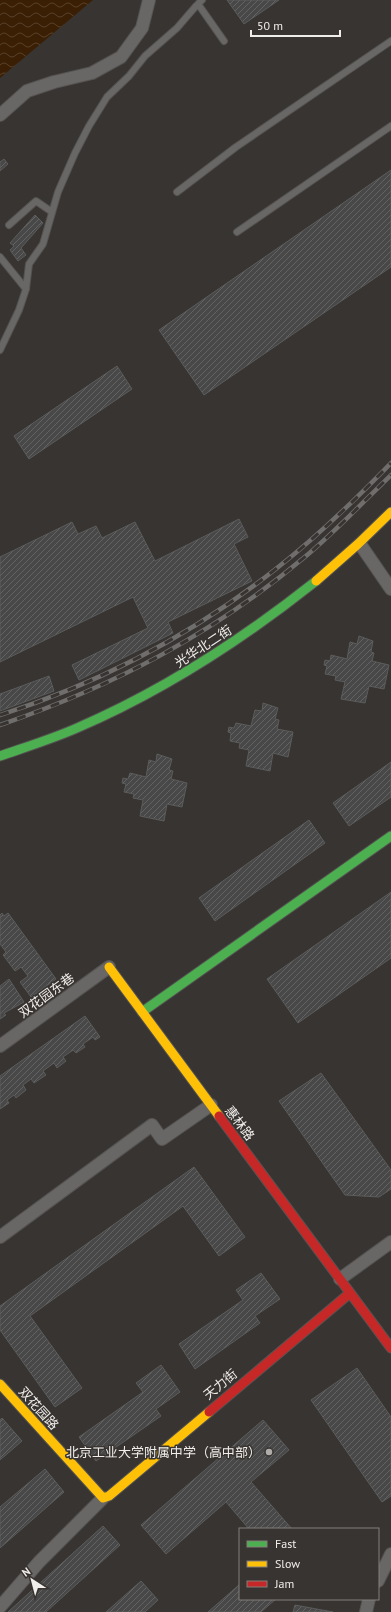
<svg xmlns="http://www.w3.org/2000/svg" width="391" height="1612" font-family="'PT Sans','Noto Sans SC',sans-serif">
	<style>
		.water { fill: url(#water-waves) }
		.building { fill: url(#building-hatch); stroke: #5c5c5c }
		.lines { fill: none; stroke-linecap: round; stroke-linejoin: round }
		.lane-casing { stroke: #555351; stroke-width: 8 }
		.street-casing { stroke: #555351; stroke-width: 14 }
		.fast-casing { stroke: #555351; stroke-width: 11 }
		.slow-casing { stroke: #555351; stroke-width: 11 }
		.jam-casing { stroke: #555351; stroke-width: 11 }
		.lane { stroke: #696766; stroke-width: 6 }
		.street { stroke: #696766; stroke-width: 12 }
		.fast { stroke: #4caf50; stroke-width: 9 }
		.slow { stroke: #ffc107; stroke-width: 9 }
		.jam { stroke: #c62828; stroke-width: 9 }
		.rail-casing { stroke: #706e6d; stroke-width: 4.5 }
		.rail { stroke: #383431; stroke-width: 3; stroke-dasharray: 9; stroke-linecap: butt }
		.poi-dot { fill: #afadaa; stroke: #383431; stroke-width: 1.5 }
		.labels { text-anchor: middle; stroke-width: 3; stroke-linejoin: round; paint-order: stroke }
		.street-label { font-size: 13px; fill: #f0eeeb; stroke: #383431 }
		.poi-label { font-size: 13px; fill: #f0eeeb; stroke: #383431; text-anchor: end }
	</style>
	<defs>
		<pattern id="water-waves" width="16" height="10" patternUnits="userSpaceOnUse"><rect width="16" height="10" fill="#3a1f04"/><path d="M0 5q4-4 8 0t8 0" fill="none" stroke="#574029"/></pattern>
		<pattern id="building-hatch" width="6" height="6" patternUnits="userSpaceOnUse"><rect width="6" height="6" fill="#494848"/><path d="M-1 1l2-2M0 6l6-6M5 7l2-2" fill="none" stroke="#646363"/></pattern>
	</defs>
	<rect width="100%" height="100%" fill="#373432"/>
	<path class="water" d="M 0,0 L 93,0 L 0,78 Z"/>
	<path class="building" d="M 227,0 L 279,0 L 244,24 Z
		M 4,159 L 8,164 L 0,171 L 0,162 Z
		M 391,170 L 391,267 L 204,395 L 159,330 Z
		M 35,215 L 43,223 L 21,248 L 26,255 L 18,261 L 10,250 L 14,246 L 10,243 Z
		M 117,366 L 132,389 L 29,459 L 14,436 Z
		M 239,519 L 248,537 L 234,544 L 252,581 L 168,622 L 173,633 L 79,680 L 72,665 L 148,628 L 133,597 L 0,662 L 0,557 L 72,522 L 78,534 L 96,526 L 102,538 L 135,522 L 155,561 Z
		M 359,636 L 373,641 L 371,652 L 374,653 L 372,661 L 389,665 L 384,689 L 369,686 L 365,703 L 341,699 L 345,682 L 335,680 L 336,676 L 325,674 L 327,666 L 324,665 L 325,660 L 330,661 L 331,655 L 347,659 L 350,642 L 357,644 Z
		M 49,676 L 54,691 L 0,711 L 0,694 Z
		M 263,703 L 278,708 L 275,719 L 279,720 L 277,729 L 293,732 L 288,757 L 273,753 L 270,771 L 246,766 L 249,750 L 239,748 L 240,743 L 230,741 L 231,733 L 228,732 L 229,727 L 234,728 L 236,723 L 251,726 L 255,710 L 262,711 Z
		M 157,754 L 172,759 L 169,770 L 173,771 L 171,779 L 187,783 L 182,807 L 167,804 L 164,821 L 140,816 L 143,800 L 133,798 L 134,794 L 124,792 L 126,784 L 122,783 L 123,778 L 128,779 L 130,773 L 146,777 L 149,760 L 156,762 Z
		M 391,762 L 391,797 L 349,826 L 333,803 Z
		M 309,820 L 325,843 L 215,921 L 199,898 Z
		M 391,892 L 391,958 L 298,1023 L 267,979 Z
		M 2,913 L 4,916 L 8,913 L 56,979 L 31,997 L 20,982 L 28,976 L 21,967 L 15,971 L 3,955 L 6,952 L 0,944 L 0,915 Z
		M 9,979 L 24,1002 L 4,1013 L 6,1015 L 0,1019 L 0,986 Z
		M 85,1016 L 100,1037 L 95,1040 L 93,1037 L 83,1044 L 85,1047 L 76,1053 L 73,1050 L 63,1057 L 66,1061 L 57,1068 L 54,1063 L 43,1071 L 46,1075 L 34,1083 L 31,1079 L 23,1085 L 26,1090 L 16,1098 L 14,1095 L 7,1100 L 9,1103 L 0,1109 L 0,1076 Z
		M 321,1073 L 391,1170 L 391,1189 L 379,1197 L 345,1195 L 279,1101 Z
		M 194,1167 L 245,1237 L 219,1256 L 183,1206 L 30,1316 L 82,1388 L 55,1407 L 0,1330 L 0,1306 Z
		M 261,1273 L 280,1299 L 255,1316 L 260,1323 L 195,1369 L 179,1344 L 243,1300 L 236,1290 Z
		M 161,1365 L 180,1392 L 156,1409 L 161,1416 L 96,1461 L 79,1437 L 143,1392 L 136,1383 Z
		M 357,1368 L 391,1417 L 391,1496 L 382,1502 L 311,1400 Z
		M 2,1418 L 22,1441 L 0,1460 L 0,1420 Z
		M 263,1420 L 289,1450 L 251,1482 L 292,1529 L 249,1529 L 226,1502 L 166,1554 L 141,1525 Z
		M 45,1469 L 64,1492 L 0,1548 L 0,1507 Z
		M 103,1526 L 120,1545 L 46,1612 L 8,1612 Z
		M 141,1581 L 158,1600 L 145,1612 L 106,1612 Z
		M 240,1584 L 240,1599 L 276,1599 L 261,1612 L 208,1612 Z
		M 295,1605 L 333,1612 L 293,1612 Z"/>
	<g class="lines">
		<g class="lane-casing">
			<path id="lane" d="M 202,0 L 198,4 L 224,41
				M 177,192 L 236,147 L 391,41
				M 9,225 L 36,201 L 52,212
				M 237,232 L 391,126
				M 0,257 L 26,289
				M 0,350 L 19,310 L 26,289 L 29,264 L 43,244 L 58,192 L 75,153 L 89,126 L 107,97 L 129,76 L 145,56 L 177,28 L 196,6"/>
		</g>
		<g class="street-casing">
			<path id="street" d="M 0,115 L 27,91 L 54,82 L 92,73 L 121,57 L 142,28 L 149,0
				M 360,544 L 391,589
				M 0,1046 L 109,967
				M 0,1237 L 152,1125 L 162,1139 L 211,1105
				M 340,1279 L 391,1242
				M 378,1581 L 391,1554
				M 0,1607 L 39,1562 L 103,1498
				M 366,1612 L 369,1599"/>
		</g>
		<g class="fast-casing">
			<path id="fast" d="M 0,756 C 26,747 52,739 77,728 C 163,691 243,639 316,581
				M 142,1012 L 391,836"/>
		</g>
		<g class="slow-casing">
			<path id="slow" d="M 316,581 L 358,544 L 391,512
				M 109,967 L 219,1116
				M 0,1384 L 103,1498 L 109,1496 L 209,1412"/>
		</g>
		<g class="jam-casing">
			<path id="jam" d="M 219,1116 L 391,1348
				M 209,1412 L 350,1293"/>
		</g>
		<use href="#lane" class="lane"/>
		<use href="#street" class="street"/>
		<use href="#fast" class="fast"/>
		<use href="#slow" class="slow"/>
		<use href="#jam" class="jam"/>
		<g class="rail-casing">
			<path id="rail" d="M 0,715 C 100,683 195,633 277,568 C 318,536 355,500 391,463
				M 0,725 C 114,686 213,634 306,556 C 336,531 363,502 391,475"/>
		</g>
		<use href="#rail" class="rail"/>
	</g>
	<circle class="poi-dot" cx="269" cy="1452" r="4"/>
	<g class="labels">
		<g class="street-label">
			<text transform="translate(203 646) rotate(-33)" y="5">光华北二街</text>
			<text transform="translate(46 995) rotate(-36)" y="5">双花园东巷</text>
			<text transform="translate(240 1123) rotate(53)" y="5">惠林路</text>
			<text transform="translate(220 1384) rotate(-40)" y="5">天力街</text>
			<text transform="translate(39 1408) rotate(48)" y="5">双花园路</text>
		</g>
		<g class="poi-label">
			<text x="261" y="1457">北京工业大学附属中学（高中部）</text>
		</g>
	</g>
	<rect x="239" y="1528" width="140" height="72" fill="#383431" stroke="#827e7b"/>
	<rect x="247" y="1541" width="20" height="6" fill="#4caf50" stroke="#827e7b"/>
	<text x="275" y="1548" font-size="12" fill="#f0eeeb">Fast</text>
	<rect x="247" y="1561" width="20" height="6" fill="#ffc107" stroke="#827e7b"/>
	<text x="275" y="1568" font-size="12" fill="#f0eeeb">Slow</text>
	<rect x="247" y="1581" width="20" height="6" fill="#c62828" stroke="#827e7b"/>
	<text x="275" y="1588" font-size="12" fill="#f0eeeb">Jam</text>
	<g transform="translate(32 1580) rotate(324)" stroke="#383431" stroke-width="3" paint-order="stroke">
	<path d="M0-3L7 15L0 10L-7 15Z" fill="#f0eeeb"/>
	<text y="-6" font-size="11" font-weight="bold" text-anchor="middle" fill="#f0eeeb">N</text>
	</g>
	<path d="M251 30v6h89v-6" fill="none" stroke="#f0eeeb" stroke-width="2"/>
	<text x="257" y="30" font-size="12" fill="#f0eeeb" stroke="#383431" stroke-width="3" paint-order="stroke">50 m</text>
</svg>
